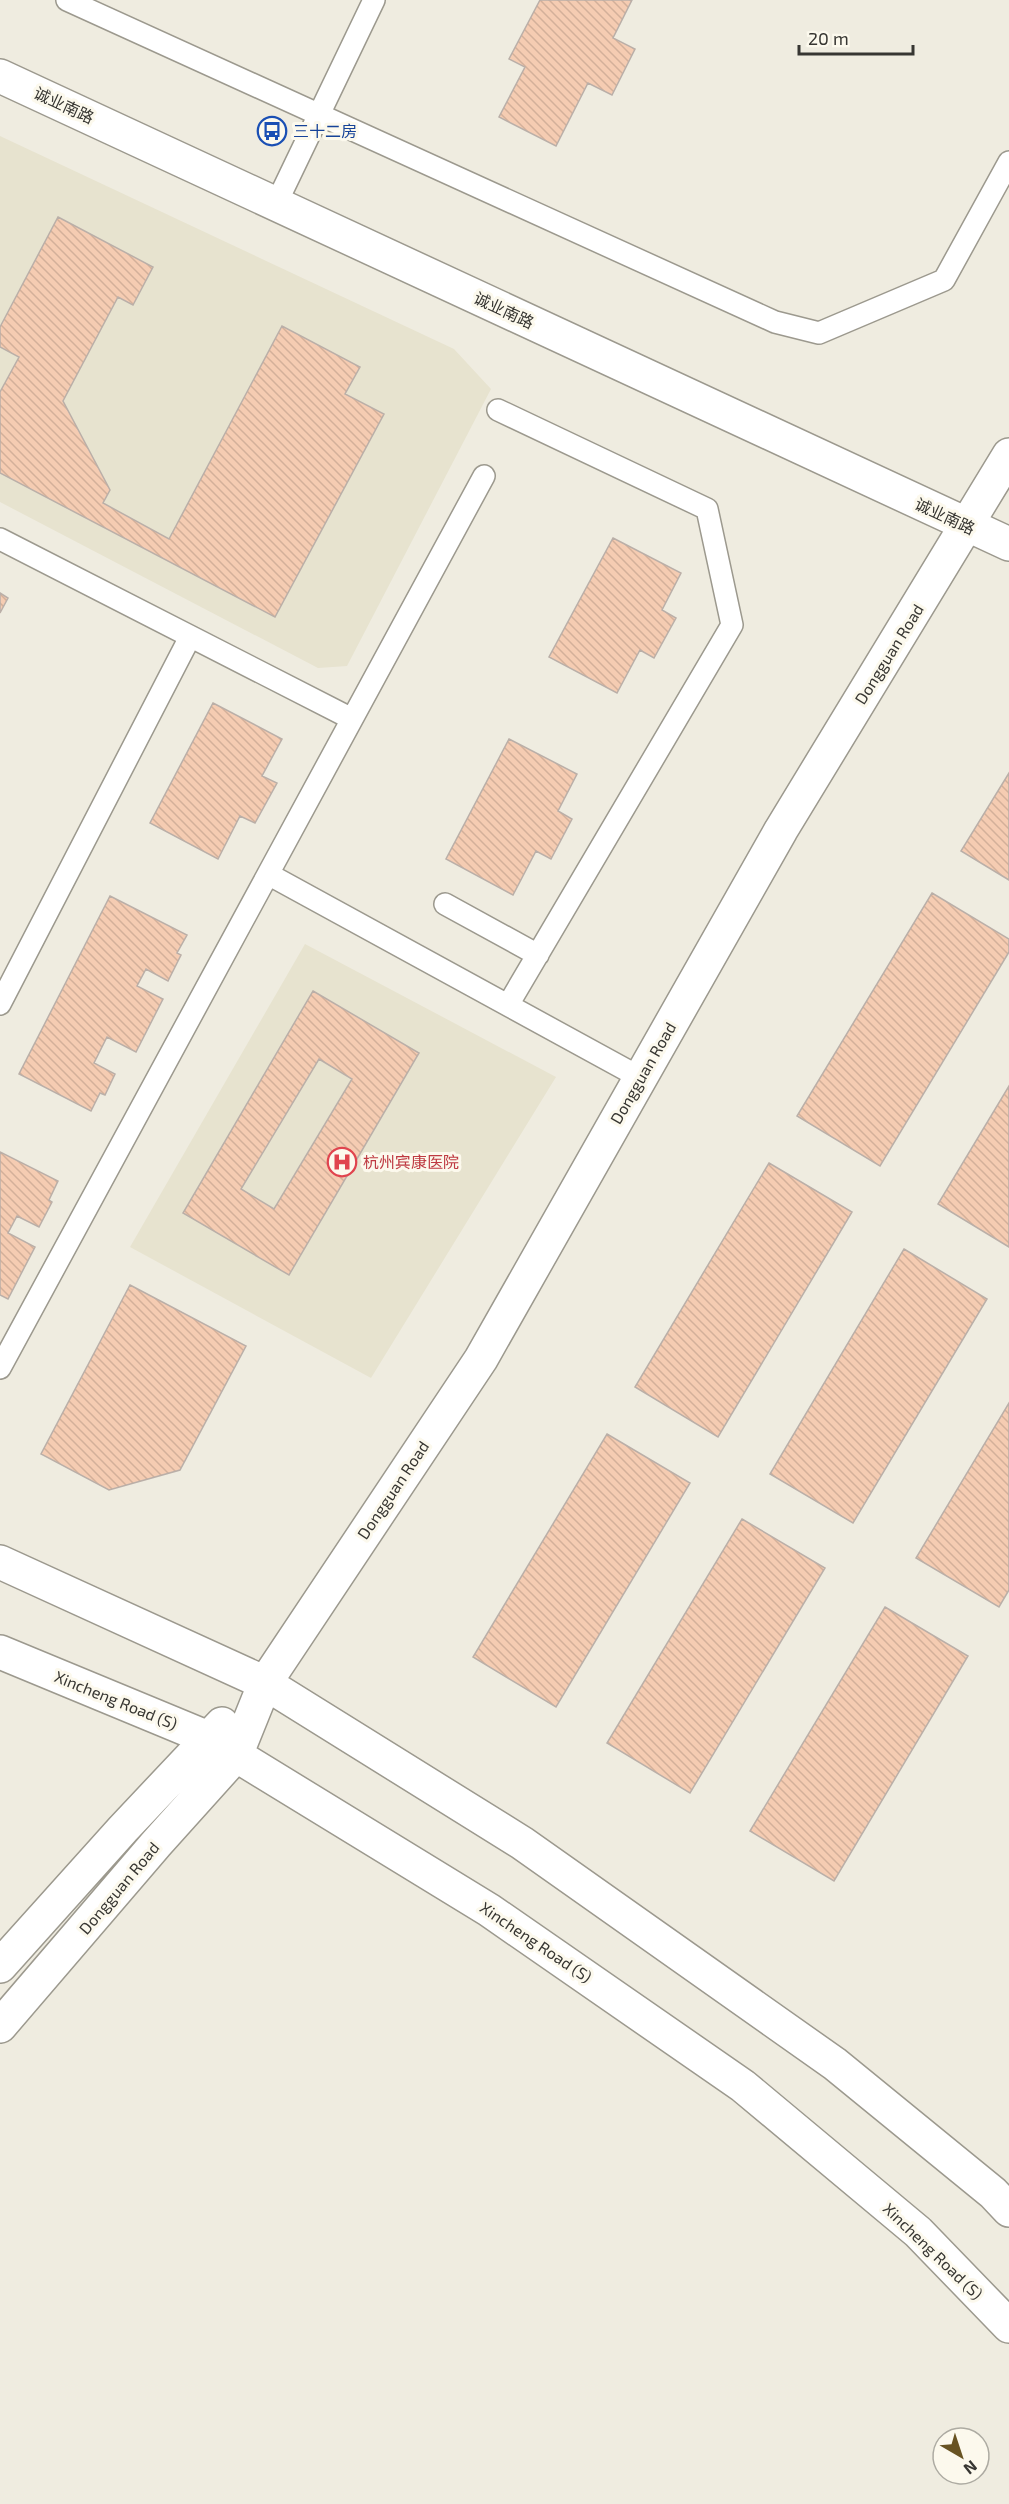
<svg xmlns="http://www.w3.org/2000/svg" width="1009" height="2504" font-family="'Exo 2','Noto Sans SC',sans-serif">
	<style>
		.built { fill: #e7e3cf }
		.building { fill: url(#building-back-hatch); stroke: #baafa8; stroke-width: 1.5; fill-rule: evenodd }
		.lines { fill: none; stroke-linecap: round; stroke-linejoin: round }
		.service-casing { stroke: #9c998e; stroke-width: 24 }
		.tertiary-casing { stroke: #9c998e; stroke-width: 36 }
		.secondary-casing { stroke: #9c998e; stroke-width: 36 }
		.service { stroke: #fff; stroke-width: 21 }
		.tertiary { stroke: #fff; stroke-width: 33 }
		.secondary { stroke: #fff; stroke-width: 33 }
		.labels { text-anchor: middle; stroke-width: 6; stroke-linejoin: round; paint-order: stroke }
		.street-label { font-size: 16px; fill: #373632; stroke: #fcf9ed }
		.transit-label { font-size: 16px; fill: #164399; stroke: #fcf9ed; text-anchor: start }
		.health-label { font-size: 16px; fill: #be3a42; stroke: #fcf9ed; text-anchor: start }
	</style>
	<defs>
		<pattern id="building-back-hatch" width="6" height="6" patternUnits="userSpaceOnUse" patternTransform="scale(1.5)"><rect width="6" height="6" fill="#f5ccb2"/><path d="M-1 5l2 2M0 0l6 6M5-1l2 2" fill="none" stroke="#d3b09a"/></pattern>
	</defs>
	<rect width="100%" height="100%" fill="#efece0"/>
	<path class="built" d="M 0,136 L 454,349 L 491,389 L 347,666 L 318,668 L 0,502 Z
		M 305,944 L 556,1077 L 371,1378 L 130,1247 Z"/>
	<path class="building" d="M 540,0 L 632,0 L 613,38 L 635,49 L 612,95 L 588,83 L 556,146 L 499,117 L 525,67 L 509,59 Z
		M 58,217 L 153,267 L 133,305 L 118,297 L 63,401 L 110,490 L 103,503 L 169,539 L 282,326 L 360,367 L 345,394 L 384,414 L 275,617 L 0,473 L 0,392 L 19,357 L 0,347 L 0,327 Z
		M 613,538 L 681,573 L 662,610 L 676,618 L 654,658 L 640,650 L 617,693 L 549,657 Z
		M 0,593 L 8,598 L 0,613 Z
		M 213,703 L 282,739 L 262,776 L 277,783 L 255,823 L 240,816 L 218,859 L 150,823 Z
		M 509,739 L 577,774 L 558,811 L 572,819 L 551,859 L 536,851 L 513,895 L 446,859 Z
		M 1009,773 L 1009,880 L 961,851 Z
		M 932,893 L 1009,939 L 1009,952 L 880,1166 L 797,1116 Z
		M 110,896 L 187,935 L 177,953 L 181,955 L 168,981 L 146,969 L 137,986 L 163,999 L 136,1052 L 107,1037 L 94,1063 L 115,1074 L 105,1095 L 100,1093 L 91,1111 L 19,1074 Z
		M 313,991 L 419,1053 L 289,1275 L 183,1213 ZM 319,1059 L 352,1079 L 274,1209 L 241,1189 Z
		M 1009,1086 L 1009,1247 L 938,1204 Z
		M 0,1152 L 58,1181 L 49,1200 L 52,1202 L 39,1227 L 17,1216 L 8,1233 L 35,1247 L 8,1299 L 0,1295 Z
		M 769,1163 L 852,1212 L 718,1437 L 635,1387 Z
		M 904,1249 L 987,1299 L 853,1523 L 770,1474 Z
		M 130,1285 L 246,1346 L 180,1470 L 109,1490 L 41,1454 Z
		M 1009,1403 L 1009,1590 L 999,1607 L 916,1558 Z
		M 607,1434 L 690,1483 L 556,1707 L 473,1657 Z
		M 742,1519 L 825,1568 L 690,1793 L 607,1743 Z
		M 885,1607 L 968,1656 L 834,1881 L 750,1831 Z"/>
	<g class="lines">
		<g class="service-casing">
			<path id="service" d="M 67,0 L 775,322 L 819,333 L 944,280 L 1009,162
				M 276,204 L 374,0
				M 498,410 L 707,509 L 732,625 L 508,1005
				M 0,539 L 352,719
				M 268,874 L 641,1078
				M 445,904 L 538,955
				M 0,1004 L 190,637
				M 0,1368 L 484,476"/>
		</g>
		<g class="tertiary-casing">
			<path id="tertiary" d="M 0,76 L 1009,544"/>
		</g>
		<g class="secondary-casing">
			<path id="secondary" d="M 0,1562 L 265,1683 L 522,1843 L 835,2064 L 993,2193 L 1009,2210
				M 0,1652 L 208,1738 L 489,1910 L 743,2086 L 918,2232 L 1009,2326
				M 0,1966 L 123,1829 L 222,1724
				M 0,2026 L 156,1844 L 236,1755 L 265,1683 L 481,1359 L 781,830 L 1009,455"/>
		</g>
		<use href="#service" class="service"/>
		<use href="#tertiary" class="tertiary"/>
		<use href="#secondary" class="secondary"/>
	</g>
	<defs>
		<g id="bus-ring" transform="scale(1.5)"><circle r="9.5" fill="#fcf9ed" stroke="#1a4fb4" stroke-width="1.5"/><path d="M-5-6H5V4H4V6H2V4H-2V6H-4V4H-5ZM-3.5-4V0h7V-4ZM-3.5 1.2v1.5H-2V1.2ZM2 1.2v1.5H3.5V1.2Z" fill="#1a4fb4"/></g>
		<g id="hospital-ring" transform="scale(1.5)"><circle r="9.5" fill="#fcf9ed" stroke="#e0444e" stroke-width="1.5"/><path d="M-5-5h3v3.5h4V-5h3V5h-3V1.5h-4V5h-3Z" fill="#e0444e"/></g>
	</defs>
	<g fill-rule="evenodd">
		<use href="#bus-ring" x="272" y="131"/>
		<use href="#hospital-ring" x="342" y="1162"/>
	</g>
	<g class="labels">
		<g class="street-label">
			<text transform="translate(64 105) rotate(25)" y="6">诚业南路</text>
			<text transform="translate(504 310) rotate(25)" y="6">诚业南路</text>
			<text transform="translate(945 516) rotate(25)" y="6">诚业南路</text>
			<text transform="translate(889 654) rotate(-58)" y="6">Dongguan Road</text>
			<text transform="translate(643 1073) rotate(-60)" y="6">Dongguan Road</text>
			<text transform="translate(393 1490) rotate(-56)" y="6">Dongguan Road</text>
			<text transform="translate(116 1700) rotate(22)" y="6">Xincheng Road (S)</text>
			<text transform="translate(119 1888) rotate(-50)" y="6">Dongguan Road</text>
			<text transform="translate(536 1942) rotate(34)" y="6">Xincheng Road (S)</text>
			<text transform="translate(933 2251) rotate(44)" y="6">Xincheng Road (S)</text>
		</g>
		<g class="transit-label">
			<text x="293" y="137">三十二房</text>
		</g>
		<g class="health-label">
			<text x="363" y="1168">杭州宾康医院</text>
		</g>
	</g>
	<g transform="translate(961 2456) rotate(141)"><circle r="28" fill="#fcf9ed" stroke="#adaba2" stroke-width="1.5"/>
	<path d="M0-4.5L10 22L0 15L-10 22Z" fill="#685322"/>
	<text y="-9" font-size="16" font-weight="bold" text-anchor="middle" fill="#373632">N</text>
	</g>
	<path d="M799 45v9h114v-9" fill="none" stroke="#373632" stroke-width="3"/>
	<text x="808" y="45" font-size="18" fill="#373632" stroke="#fcf9ed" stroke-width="4.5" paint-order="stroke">20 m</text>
</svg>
